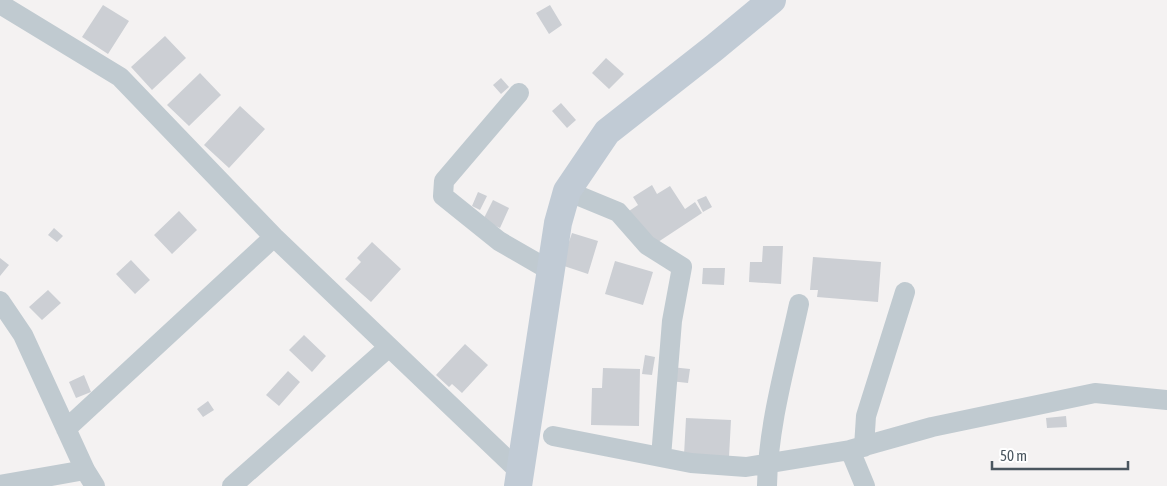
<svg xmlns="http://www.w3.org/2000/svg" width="1167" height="486" font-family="'Asap Condensed',sans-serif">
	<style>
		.building { fill: #cccfd4 }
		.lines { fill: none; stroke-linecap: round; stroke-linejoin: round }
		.minor { stroke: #c0cad0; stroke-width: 20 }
		.secondary { stroke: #c1cbd5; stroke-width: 28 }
	</style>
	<rect width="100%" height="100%" fill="#f4f2f2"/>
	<path class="building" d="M 103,5 L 129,21 L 108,54 L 82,37 Z
		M 550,5 L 562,25 L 549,34 L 536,13 Z
		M 165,36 L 186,58 L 152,90 L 131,67 Z
		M 606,58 L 624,74 L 609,89 L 592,73 Z
		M 200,73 L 221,95 L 189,126 L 167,105 Z
		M 501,78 L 509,87 L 501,94 L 493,85 Z
		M 561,103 L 576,120 L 567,128 L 552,111 Z
		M 240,106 L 265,129 L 229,168 L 204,145 Z
		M 652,185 L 657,194 L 670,186 L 685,209 L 695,202 L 702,213 L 652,246 L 629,211 L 638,205 L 633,197 Z
		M 478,192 L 487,196 L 480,210 L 472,206 Z
		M 706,196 L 712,207 L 703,212 L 697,200 Z
		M 493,200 L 509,208 L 500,228 L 483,220 Z
		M 179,211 L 197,230 L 172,254 L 154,235 Z
		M 54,228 L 63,236 L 57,242 L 48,235 Z
		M 572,233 L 598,241 L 588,274 L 561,265 Z
		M 372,242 L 401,269 L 371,302 L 345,279 L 361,262 L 357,258 Z
		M 763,246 L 783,246 L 781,284 L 749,282 L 750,262 L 762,262 Z
		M 813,257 L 881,262 L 878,302 L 817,297 L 818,290 L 810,290 Z
		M 0,258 L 9,265 L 0,276 Z
		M 131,260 L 150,280 L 135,294 L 116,274 Z
		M 615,261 L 653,272 L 643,305 L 605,294 Z
		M 703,268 L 725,268 L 724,285 L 702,284 Z
		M 48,290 L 61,303 L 42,320 L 29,307 Z
		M 304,335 L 326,356 L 312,372 L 289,350 Z
		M 465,344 L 488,365 L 462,393 L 452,384 L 449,387 L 436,375 Z
		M 645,355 L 655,357 L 652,375 L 642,374 Z
		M 671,367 L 690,369 L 688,383 L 670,381 Z
		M 603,368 L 640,369 L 639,426 L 591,425 L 592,388 L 602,388 Z
		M 288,371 L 300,382 L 279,406 L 266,395 Z
		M 84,375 L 91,392 L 76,398 L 69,382 Z
		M 208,401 L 214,410 L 203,417 L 197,409 Z
		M 1066,416 L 1067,427 L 1047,428 L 1046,418 Z
		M 686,418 L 731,420 L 729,457 L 684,455 Z"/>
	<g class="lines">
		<path class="minor" d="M 0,4 L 120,77 L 274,237 L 520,472
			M 519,93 L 444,181 L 443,196 L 499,241 L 551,271
			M 567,191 L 618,212 L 647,245 L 682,267 L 672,321 L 661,457
			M 0,301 L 23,335 L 85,470 L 95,486
			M 66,429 L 274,237
			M 553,436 L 691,463 L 746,467 L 850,450 L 932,427 L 1095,393 L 1167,400
			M 864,447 L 866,416 L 905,292
			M 850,450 L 865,486
			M 0,485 L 85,470
			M 232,486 L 389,347
			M 767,486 C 768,425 786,364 799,304"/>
		<path class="secondary" d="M 518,486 L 558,223 L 567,191 L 607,132 L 714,48 L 772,0"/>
	</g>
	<path d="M992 461v8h136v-8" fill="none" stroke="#4a565f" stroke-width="2.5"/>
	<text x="1000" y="461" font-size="15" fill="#4a565f" stroke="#ffffff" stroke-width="4" paint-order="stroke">50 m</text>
</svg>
